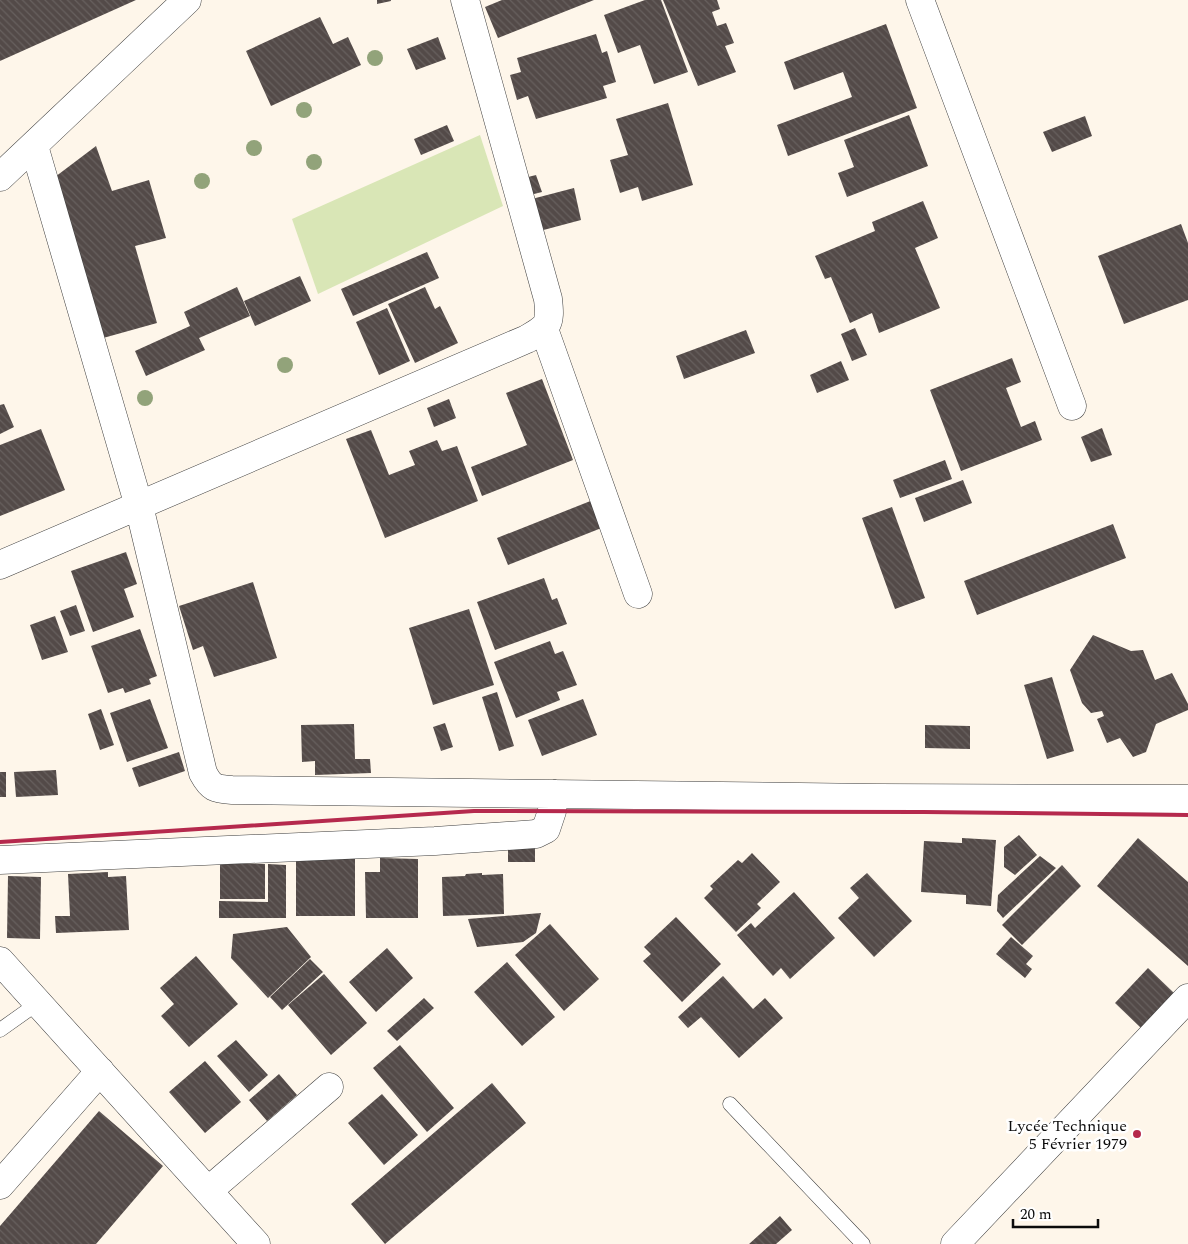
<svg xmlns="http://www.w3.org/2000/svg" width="1188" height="1244" font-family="Spectral,serif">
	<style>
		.grass { fill: #d9e6b6 }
		.building { fill: url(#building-back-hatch) }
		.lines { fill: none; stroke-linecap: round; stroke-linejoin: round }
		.lane-casing { stroke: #3e3e3e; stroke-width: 15 }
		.street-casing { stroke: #3e3e3e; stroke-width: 29 }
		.lane { stroke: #fff; stroke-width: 14 }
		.street { stroke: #fff; stroke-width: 28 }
		.rail { stroke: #b5294d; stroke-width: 4 }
		.tree { fill: #92a37a }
		.poi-dot { fill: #b5294d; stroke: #fff; stroke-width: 2 }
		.labels { text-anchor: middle; stroke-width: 5; stroke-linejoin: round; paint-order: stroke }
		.poi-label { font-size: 16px; fill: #0b0b0b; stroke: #fff; text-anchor: end }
	</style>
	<defs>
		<pattern id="building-back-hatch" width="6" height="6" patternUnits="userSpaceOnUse" patternTransform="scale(1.25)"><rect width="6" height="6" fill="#534a48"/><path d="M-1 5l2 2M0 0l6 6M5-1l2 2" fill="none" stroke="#67605e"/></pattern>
	</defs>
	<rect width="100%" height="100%" fill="#fef6ea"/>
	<path class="grass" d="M 480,135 L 503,206 L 318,294 L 292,219 Z"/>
	<path class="building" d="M 0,0 L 136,0 L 0,61 Z
		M 377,0 L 391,0 L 391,1 L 377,4 Z
		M 502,0 L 594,0 L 498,38 L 485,7 Z
		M 645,0 L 661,0 L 688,72 L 654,84 L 640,45 L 618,53 L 604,15 Z
		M 663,0 L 717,0 L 720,9 L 712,12 L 717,26 L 726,23 L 734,43 L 725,46 L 736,72 L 698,86 Z
		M 320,17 L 333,44 L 348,37 L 361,65 L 271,106 L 246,51 Z
		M 886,24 L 917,108 L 788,156 L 777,125 L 852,97 L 843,72 L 794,90 L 784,62 Z
		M 596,34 L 602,53 L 607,51 L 616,82 L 603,86 L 607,98 L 536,119 L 528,96 L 517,100 L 510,75 L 521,72 L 517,58 Z
		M 438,37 L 446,59 L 416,70 L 407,49 Z
		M 668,103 L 693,185 L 642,201 L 638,187 L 620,193 L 610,160 L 628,155 L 616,119 Z
		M 909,115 L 928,166 L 847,197 L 838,173 L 854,167 L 844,140 Z
		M 1085,116 L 1092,136 L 1052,152 L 1043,132 Z
		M 447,125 L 454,141 L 421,155 L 414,139 Z
		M 96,146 L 112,191 L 149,180 L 166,238 L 135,246 L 157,323 L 96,340 L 51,180 Z
		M 536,175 L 542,192 L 526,196 L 520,179 Z
		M 574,188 L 581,220 L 536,232 L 528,200 Z
		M 923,201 L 938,238 L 915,248 L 940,308 L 879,333 L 872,313 L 850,323 L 831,277 L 825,279 L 815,256 L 875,231 L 872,222 Z
		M 1181,224 L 1188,243 L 1188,300 L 1124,324 L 1098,256 Z
		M 427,252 L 439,278 L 353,316 L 341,289 Z
		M 300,276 L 311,301 L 255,326 L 244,301 Z
		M 237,287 L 250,316 L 199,338 L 205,350 L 146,376 L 135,351 L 190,326 L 184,312 Z
		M 425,287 L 435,309 L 440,306 L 458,343 L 415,363 L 388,304 Z
		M 387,308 L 410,361 L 379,375 L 356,322 Z
		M 855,328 L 867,355 L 852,361 L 841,334 Z
		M 746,330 L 755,353 L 684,379 L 676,356 Z
		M 1012,358 L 1021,382 L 1006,388 L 1021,427 L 1035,421 L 1042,440 L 961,471 L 930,390 Z
		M 841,361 L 849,380 L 817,393 L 810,375 Z
		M 542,379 L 573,460 L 482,496 L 471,467 L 527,445 L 506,393 Z
		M 449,399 L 456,418 L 434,427 L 427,408 Z
		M 4,404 L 14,427 L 0,434 L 0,405 Z
		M 1102,428 L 1112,455 L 1091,462 L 1081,437 Z
		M 41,429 L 65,490 L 0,516 L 0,445 Z
		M 371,430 L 389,475 L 415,465 L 409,451 L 437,440 L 442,451 L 457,446 L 478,501 L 385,538 L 346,439 Z
		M 945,460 L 952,479 L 900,498 L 893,480 Z
		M 963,480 L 972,503 L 924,522 L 915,498 Z
		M 593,500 L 604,527 L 508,565 L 497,538 Z
		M 892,507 L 925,598 L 895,609 L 862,518 Z
		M 1113,524 L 1126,558 L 977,615 L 964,581 Z
		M 126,552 L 137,584 L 124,589 L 134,617 L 93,632 L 71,571 Z
		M 544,578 L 552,600 L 557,598 L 567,624 L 495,650 L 477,602 Z
		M 253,582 L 277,658 L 214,677 L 203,646 L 193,650 L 179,606 Z
		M 76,605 L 85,631 L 70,636 L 60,611 Z
		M 469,609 L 494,685 L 433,705 L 409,628 Z
		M 55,616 L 68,652 L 42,660 L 30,625 Z
		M 140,629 L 157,676 L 149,679 L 151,684 L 125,693 L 123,688 L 108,693 L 91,646 Z
		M 1093,635 L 1131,651 L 1143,650 L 1155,680 L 1172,673 L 1188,704 L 1188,710 L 1156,724 L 1146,752 L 1133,757 L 1120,738 L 1107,743 L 1097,719 L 1104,716 L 1102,711 L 1091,713 L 1082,703 L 1070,670 Z
		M 550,641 L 555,654 L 563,651 L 577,685 L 557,692 L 560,700 L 516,718 L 494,662 Z
		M 1052,677 L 1074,751 L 1047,759 L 1024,685 Z
		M 497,692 L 514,746 L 499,751 L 482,697 Z
		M 150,699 L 168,748 L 127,762 L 110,713 Z
		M 583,699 L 597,735 L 542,756 L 528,720 Z
		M 101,709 L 114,745 L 100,750 L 88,714 Z
		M 445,723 L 453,747 L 441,751 L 433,727 Z
		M 354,724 L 355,759 L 370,759 L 371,773 L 315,775 L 315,761 L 302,762 L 301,725 Z
		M 925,725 L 970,726 L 970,749 L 925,748 Z
		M 179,752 L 185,771 L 139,787 L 132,768 Z
		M 56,770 L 58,795 L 16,797 L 14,772 Z
		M 0,772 L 6,772 L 6,797 L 0,797 Z
		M 1019,835 L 1037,855 L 1015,875 L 1004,867 L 1004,847 Z
		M 962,838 L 996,840 L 991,906 L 966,904 L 966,895 L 921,892 L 924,841 L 962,843 Z
		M 1138,838 L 1188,882 L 1188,966 L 1097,886 Z
		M 508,843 L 535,844 L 535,862 L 508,862 Z
		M 752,853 L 780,882 L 757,904 L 761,908 L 736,932 L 704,898 L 713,889 L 710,886 L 738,860 L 742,863 Z
		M 1040,856 L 1056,868 L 1003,918 L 997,911 L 998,895 Z
		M 296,857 L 355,857 L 355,916 L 296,916 Z
		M 380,858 L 418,859 L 418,918 L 366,918 L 365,872 L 380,872 Z
		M 220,863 L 265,864 L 265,899 L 220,899 Z
		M 268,864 L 286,865 L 286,918 L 219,918 L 219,901 L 268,902 Z
		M 1062,865 L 1081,886 L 1022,945 L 1002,925 Z
		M 108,872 L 108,877 L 126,876 L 129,930 L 56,933 L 55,916 L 70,916 L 68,874 Z
		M 482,873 L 482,875 L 503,874 L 504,914 L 443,916 L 442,877 L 465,876 L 466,874 Z
		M 867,873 L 912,921 L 874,957 L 838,918 L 859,898 L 850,888 Z
		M 8,876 L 41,877 L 40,939 L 7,938 Z
		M 794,892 L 835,938 L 790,979 L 781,968 L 773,976 L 737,935 L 751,923 L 755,928 Z
		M 541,913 L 536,933 L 523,942 L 477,947 L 468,919 Z
		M 676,917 L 721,964 L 682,1002 L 643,961 L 651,954 L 644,947 Z
		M 550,924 L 599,979 L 564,1011 L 515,955 Z
		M 287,927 L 311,957 L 268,998 L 231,958 L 233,934 Z
		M 1011,937 L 1033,956 L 1026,964 L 1032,969 L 1025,978 L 996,954 Z
		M 387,948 L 413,978 L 376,1012 L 349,982 Z
		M 196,956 L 238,1004 L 189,1047 L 161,1016 L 174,1004 L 160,988 Z
		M 310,959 L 323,972 L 282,1010 L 270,997 Z
		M 507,962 L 555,1017 L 522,1046 L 474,992 Z
		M 1148,968 L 1174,993 L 1141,1028 L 1115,1003 Z
		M 324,974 L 367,1023 L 331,1055 L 288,1005 Z
		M 723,976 L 753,1009 L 765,998 L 783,1018 L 739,1058 L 701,1017 L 688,1028 L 678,1017 Z
		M 424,998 L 434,1008 L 397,1041 L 387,1031 Z
		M 236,1040 L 268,1075 L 249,1092 L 217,1056 Z
		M 400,1045 L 454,1108 L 427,1132 L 373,1068 Z
		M 205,1061 L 241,1102 L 205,1133 L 169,1092 Z
		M 279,1074 L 297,1095 L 267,1121 L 249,1100 Z
		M 492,1083 L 526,1123 L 385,1244 L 351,1204 Z
		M 382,1094 L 418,1135 L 384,1165 L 348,1123 Z
		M 99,1111 L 163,1166 L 96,1244 L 0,1244 L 0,1226 Z
		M 780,1216 L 792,1230 L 776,1244 L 749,1244 Z"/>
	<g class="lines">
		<g class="lane-casing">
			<path id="lane" d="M 0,1030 L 38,1003
				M 730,1104 L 863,1244"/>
		</g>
		<g class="street-casing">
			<path id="street" d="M 920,0 L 1072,406
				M 34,146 L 139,506 L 203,773 C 211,788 215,789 232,790 L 876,798 L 1188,799
				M 0,177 L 187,0
				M 544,329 L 638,594
				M 0,565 L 527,339 C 548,327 551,325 548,299 L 465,0
				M 0,860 L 435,841 L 536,834 L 546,829 L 552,811 L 554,794
				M 0,961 L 256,1244
				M 0,1185 L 100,1071
				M 208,1191 L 329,1087
				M 955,1244 L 1188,998"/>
		</g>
		<use href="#lane" class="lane"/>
		<use href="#street" class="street"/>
		<path class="rail" d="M 0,842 L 474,811 L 924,812 L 1188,815"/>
	</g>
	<g class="tree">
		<circle cx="375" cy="58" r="8"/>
		<circle cx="304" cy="110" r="8"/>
		<circle cx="254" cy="148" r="8"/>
		<circle cx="314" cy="162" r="8"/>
		<circle cx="202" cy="181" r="8"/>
		<circle cx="285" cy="365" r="8"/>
		<circle cx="145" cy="398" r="8"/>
	</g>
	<circle class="poi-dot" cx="1137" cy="1134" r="5"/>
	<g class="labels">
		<g class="poi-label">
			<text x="1127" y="1131">Lycée Technique<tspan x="1127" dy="18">5 Février 1979</tspan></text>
		</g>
	</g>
	<path d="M1013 1219v8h85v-8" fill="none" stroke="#0b0b0b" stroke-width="2.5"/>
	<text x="1020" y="1219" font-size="15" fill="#0b0b0b" stroke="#ffffff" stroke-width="4" paint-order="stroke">20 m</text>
</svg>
